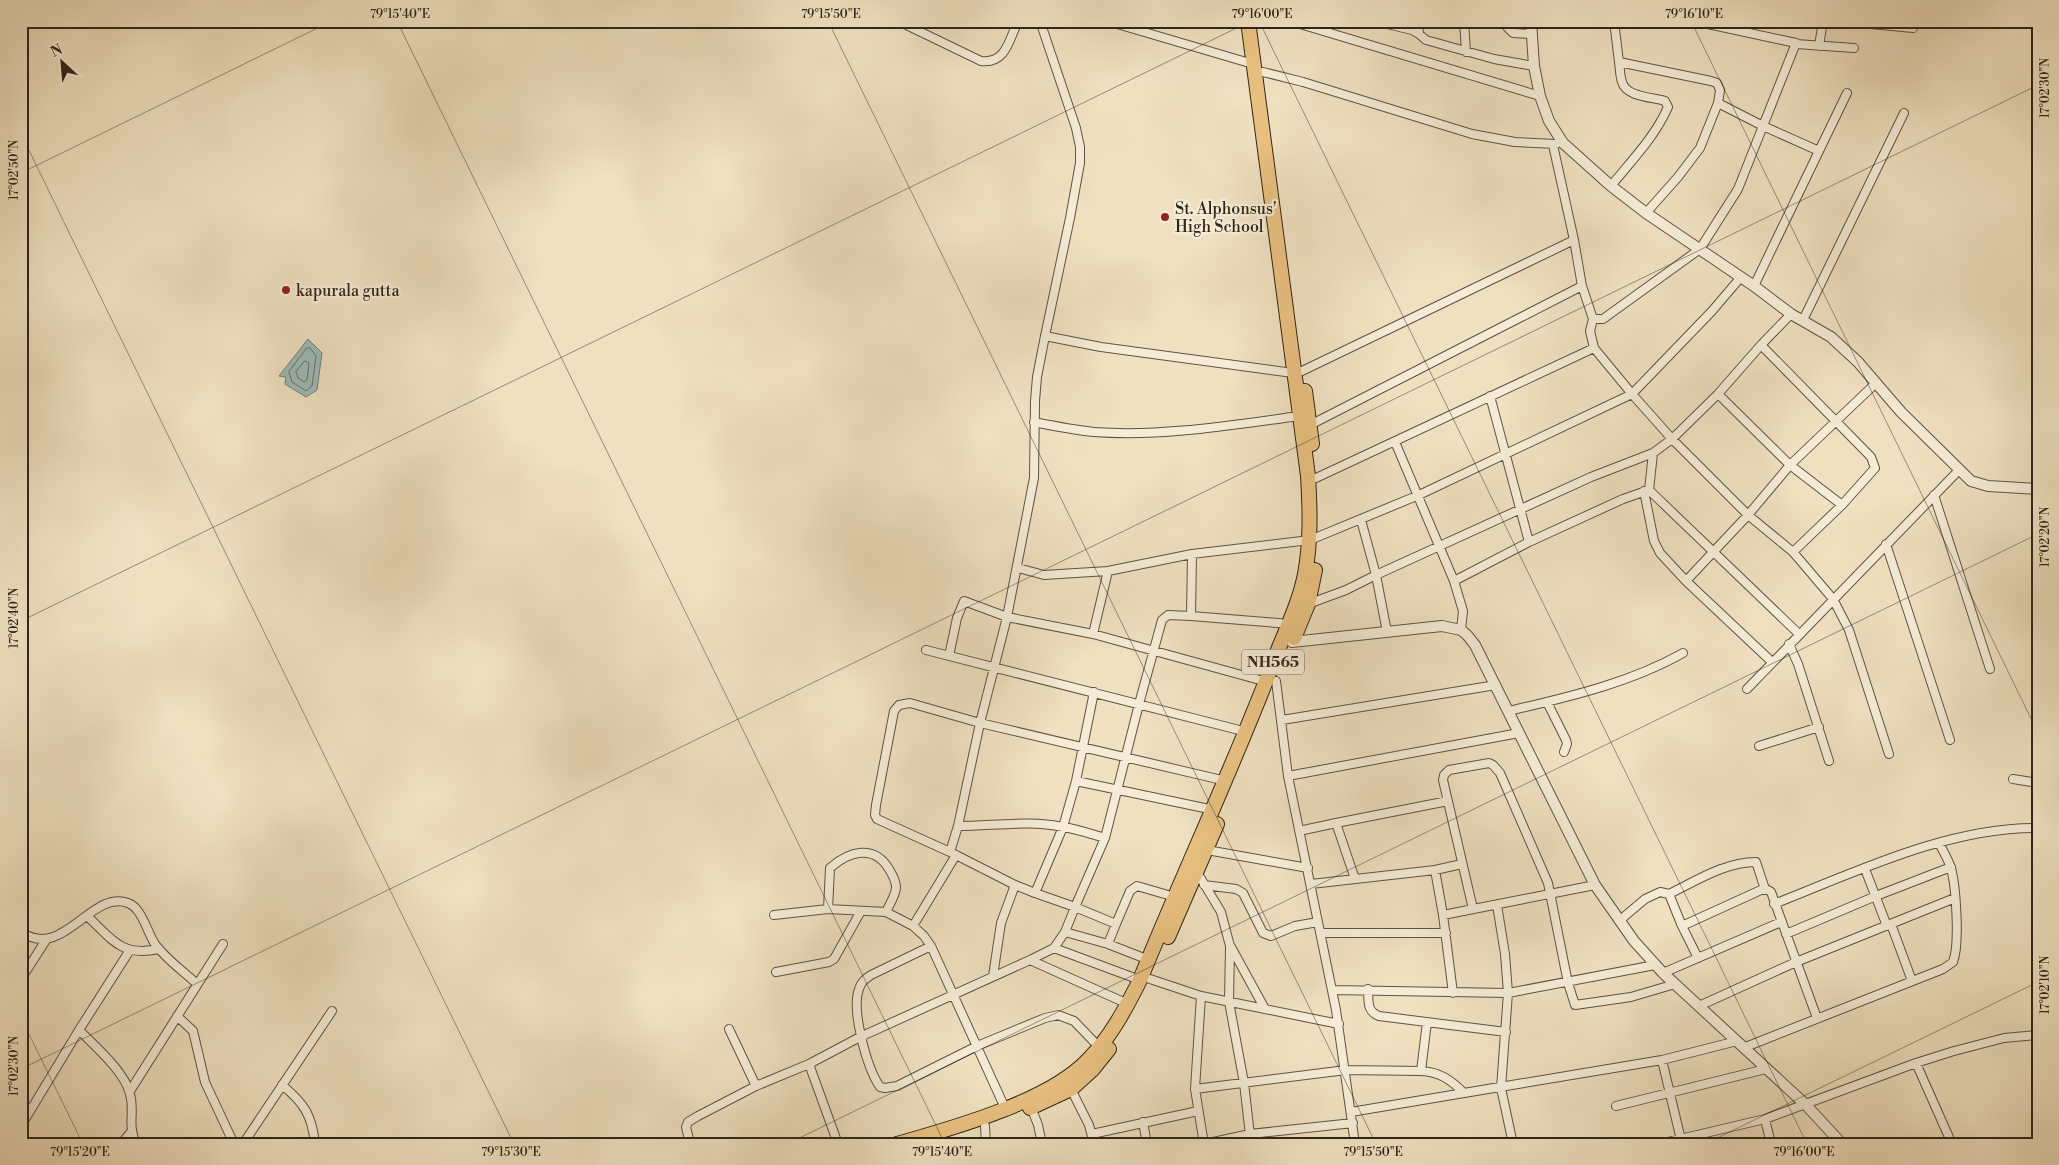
<svg xmlns="http://www.w3.org/2000/svg" width="2059" height="1165" font-family="'Libre Bodoni',serif">
	<style>
		.water { fill: #9cbbb9; stroke: #707f79 }
		.lines { fill: none; stroke-linecap: round; stroke-linejoin: round }
		.shore { stroke: #667068; stroke-width: 1 }
		.minor-casing { stroke: #5f5342; stroke-width: 10 }
		.tertiary-casing { stroke: #5f5342; stroke-width: 12 }
		.trunk-casing { stroke: #2f2418; stroke-width: 16 }
		.minor { stroke: #f5ebd6; stroke-width: 8 }
		.tertiary { stroke: #f5ebd6; stroke-width: 10 }
		.trunk { stroke: #e8c080; stroke-width: 14 }
		.ticks { fill: none; stroke: #2f2418; stroke-width: 1; stroke-opacity: 0.45 }
		.poi-dot { fill: #8f2418; stroke: #f5ebd6; stroke-width: 2 }
		.labels { text-anchor: middle; stroke-width: 4.5; stroke-linejoin: round; paint-order: stroke }
		.shield { fill: #f5ebd6; stroke: #6a6051; stroke-width: 1 }
		.shield-label { font-size: 15px; font-weight: bold; fill: #2f2418 }
		.poi-label { font-size: 16px; fill: #2f2418; stroke: #f5ebd6; text-anchor: start }
		.neatline { fill: none; stroke: #2f2418; stroke-width: 2 }
		.ticks-label { font-size: 12px; text-anchor: middle; fill: #2f2418 }
	</style>
	<rect width="100%" height="100%" fill="#efe0c0"/>
	<filter id="stains"><feTurbulence type="fractalNoise" baseFrequency=".004" numOctaves="4"/><feColorMatrix values="0 0 0 0 .2 0 0 0 0 .09 0 0 0 0 .02 0 0 0 .5 -.17"/></filter>
	<radialGradient id="worn" r=".72"><stop offset=".6" stop-color="#630" stop-opacity="0"/><stop offset="1" stop-color="#630" stop-opacity=".3"/></radialGradient>
	<path class="water" d="M 308,339 L 322,353 L 317,390 L 306,397 L 285,384 L 286,377 L 279,376 Z"/>
	<g class="lines">
		<path class="shore" d="M 307,348 L 310,348 L 316,356 L 312,386 L 306,391 L 292,382 L 289,372 Z
			M 305,361 L 309,363 L 307,380 L 304,382 L 298,378 L 296,372 Z"/>
		<g class="minor-casing">
			<path id="minor" d="M 898,21 L 981,61 C 1006,64 1009,40 1018,21
				M 1040,21 L 1076,128 L 1080,147 L 1080,163 L 1070,218 L 1045,336
				M 1107,21 L 1253,64
				M 1290,21 L 1540,96
				M 1375,21 L 1412,30 L 1419,34
				M 1418,21 L 1419,34 L 1426,40 L 1494,59 L 1534,66
				M 1464,21 L 1466,52
				M 1506,21 L 1507,27 L 1513,33 L 1531,34
				M 1614,21 L 1619,62 L 1711,81 L 1717,83 L 1720,90 L 1718,103 L 1700,148 L 1678,177 L 1646,213
				M 1694,21 L 1796,43 L 1763,126 L 1819,151 L 1754,286
				M 1839,21 L 1913,28
				M 1796,44 L 1854,48
				M 1819,46 L 1823,21
				M 1263,72 L 1303,82 L 1472,134 L 1515,142 L 1556,144
				M 1819,151 L 1847,93
				M 1611,186 C 1631,161 1655,137 1668,107 L 1665,101 C 1652,97 1626,97 1622,82 C 1620,76 1620,69 1619,62
				M 1574,240 L 1582,286
				M 1741,277 L 1712,311 L 1632,394 L 1672,439 L 1748,515 L 1793,552 L 1833,599 L 1849,630 L 1889,754
				M 1791,314 L 1761,345 L 1871,457 L 1875,468 L 1842,505 L 1793,552
				M 1593,319 L 1590,331 L 1594,348
				M 1803,320 L 1904,113
				M 1302,371 L 1574,240 L 1553,145
				M 1718,394 L 1790,465 L 1842,505
				M 1490,396 L 1529,542
				M 1034,422 C 1054,426 1074,430 1094,432 C 1163,437 1232,425 1299,416
				M 1310,425 L 1582,286 L 1593,319 L 1603,319 L 1700,249 L 1738,189 L 1763,126 L 1718,103
				M 1395,442 L 1454,581 L 1529,542 L 1623,499 L 1649,490 L 1799,634
				M 1649,490 L 1653,453
				M 1644,491 L 1654,541 L 1660,553 L 1686,581 L 1772,662
				M 1934,495 L 1990,669
				M 1361,520 L 1376,575 L 1591,477 L 1653,453 L 1672,439 L 1718,394 L 1761,345
				M 1886,544 L 1950,740
				M 1192,554 L 1191,616 L 1290,624
				M 1018,568 L 1044,575 L 1108,571
				M 1454,581 L 1463,611 L 1461,630
				M 1686,581 L 1748,515 L 1790,465 L 1876,383
				M 1308,604 L 1346,590 L 1376,575 L 1387,632
				M 1093,634 L 1108,571 L 1192,554 L 1310,540 L 1419,495 L 1632,394 L 1594,348 L 1316,478
				M 1789,644 L 1798,664 L 1829,761
				M 926,650 L 1247,732
				M 949,656 L 957,618 L 964,601 L 1007,617 L 980,723 L 958,826 C 993,826 1029,820 1063,827 C 1077,829 1091,834 1105,838 L 1139,704 L 1162,620 L 1168,615 L 1191,616
				M 1276,681 L 1288,776 L 1336,1010 L 1355,1144
				M 1267,682 L 1093,634 L 1007,617 L 1034,478 L 1035,401 L 1037,377 L 1045,336 L 1101,347 L 1293,373
				M 1747,689 L 1960,469
				M 1094,692 L 1076,781 L 1063,827 L 1035,893 L 1075,907 L 1105,838
				M 1547,702 L 1566,740 L 1567,744 L 1564,752
				M 1509,711 C 1568,697 1630,683 1683,653
				M 1282,720 L 1496,685
				M 1759,746 L 1819,727
				M 1288,776 L 1519,733
				M 2013,779 L 2038,783
				M 1076,781 L 1214,810
				M 1336,823 L 1448,801
				M 1299,831 L 1336,823 L 1355,879
				M 1207,850 L 1308,868
				M 950,852 L 958,826
				M 1865,869 L 1887,926
				M 1435,870 L 1443,915 L 1453,993
				M 1197,872 L 1221,912 L 1230,946 L 1229,1002 L 1244,1083 L 1251,1144
				M 1311,884 L 1435,870 L 1462,864
				M 1015,885 L 950,852 L 877,819 L 875,815 L 876,805 L 894,711 L 899,705 L 910,703 L 980,723 L 1226,781
				M 1204,885 L 1236,889 L 1243,893 L 1263,933 L 1271,936 L 1295,926 L 1318,922
				M 1669,894 C 1696,881 1725,862 1756,862 L 1765,889
				M 1774,904 C 1856,872 1948,827 2038,828
				M 1497,905 L 1505,954 L 1508,993 L 1501,1088 L 1513,1144
				M 828,909 L 830,868 C 849,851 874,844 889,869 C 892,874 896,881 896,887 C 896,895 889,905 886,912
				M 1473,909 L 1443,780 L 1444,775 L 1449,770 L 1489,763 L 1493,765 L 1500,773 L 1548,883 L 1568,983 L 1575,1005 L 1631,997 L 1675,984
				M 774,915 L 828,909 L 886,912 L 913,926 L 924,936 L 931,946 L 1005,1108
				M 1443,915 L 1595,885
				M 87,916 C 113,940 121,957 159,949
				M 1619,921 L 1645,899 L 1660,892 L 1669,894 L 1682,926
				M 1891,924 L 1912,981
				M 913,926 L 956,855
				M 21,932 C 64,961 91,889 128,903 C 142,908 147,932 155,944 C 166,959 183,971 197,984
				M 1065,932 L 1075,907 L 1116,924 L 1130,891 L 1137,886 L 1175,897
				M 1320,933 L 1446,933
				M 1786,934 L 1876,896 L 1951,867
				M 1108,944 L 1116,924
				M 931,946 L 871,975 C 865,979 861,982 859,989 C 851,1011 867,1068 880,1087 L 885,1088 L 897,1086 L 977,1046 L 1045,1018 L 1058,1015 L 1074,1021 L 1099,1047
				M 1231,947 L 1265,1009
				M 1054,948 L 1140,980
				M 130,950 L 79,1030 C 95,1046 125,1072 130,1094 C 135,1112 127,1124 136,1144
				M 1698,958 L 1682,926 L 1761,890 L 1768,890 L 1771,892 L 1817,1018
				M 1030,960 L 1128,1004
				M 776,972 L 829,962 L 834,959 L 861,911
				M 1663,973 L 1781,922
				M 993,976 L 1001,923 L 1015,885 L 1035,893
				M 21,979 L 46,940
				M 1150,979 L 1201,996 L 1339,1024
				M 1368,989 C 1369,1001 1366,1011 1379,1016 L 1506,1032
				M 1332,990 L 1508,993 L 1655,965
				M 1201,996 L 1195,1089 L 1346,1070 L 1421,1071 L 1427,1022
				M 1699,1006 L 1796,962 L 1955,898
				M 177,1016 L 193,1031 L 205,1082 L 234,1144
				M 729,1029 L 756,1086
				M 1743,1048 L 1943,969 L 1953,962 C 1960,944 1956,887 1951,868 C 1948,859 1943,851 1939,843
				M 1662,1060 L 1682,1144
				M 1916,1063 L 1952,1144
				M 809,1064 L 838,1144
				M 1421,1071 C 1440,1072 1451,1080 1464,1093 L 1662,1060 L 1737,1041
				M 282,1085 C 304,1103 312,1115 315,1144
				M 1071,1089 L 1089,1125 L 1094,1144
				M 1195,1089 L 1204,1144
				M 130,1091 L 223,944
				M 1616,1106 L 1766,1069
				M 1031,1107 L 1038,1125 L 1042,1144
				M 1351,1112 L 1464,1093
				M 1765,1119 L 1771,1144
				M 1143,1122 L 1147,1144
				M 21,1126 L 79,1030
				M 985,1126 L 986,1144
				M 1092,1134 L 1198,1111
				M 121,1144 L 131,1132
				M 243,1144 L 332,1011
				M 690,1144 L 686,1127 L 688,1122 L 698,1116 L 756,1086 L 809,1064 L 860,1037 L 1030,960 L 1054,948 L 1065,932 L 1108,944 L 1149,960
				M 1204,1144 L 1250,1134 L 1353,1123
				M 1659,1144 L 1765,1119 L 1916,1063 L 1954,1051 L 2004,1038 L 2038,1035"/>
		</g>
		<g class="tertiary-casing">
			<path id="tertiary" d="M 1531,21 L 1534,66 L 1540,96 L 1549,121 L 1563,143 L 1611,186 L 1646,213 L 1754,286 L 1791,314 L 1831,337 L 1858,362 L 1901,412 L 1971,481 L 1988,486 L 2038,489
				M 1292,642 L 1442,626 L 1461,630 L 1467,635 L 1475,645 L 1595,885 L 1634,941 L 1663,973 L 1806,1105 L 1842,1144"/>
		</g>
		<g class="trunk-casing">
			<path id="trunk" d="M 1305,391 L 1312,444
				M 1294,638 L 1308,604 L 1315,570
				M 1168,937 L 1217,824
				M 1030,1108 L 1071,1089 L 1093,1069 L 1109,1049
				M 897,1144 C 953,1128 1048,1102 1088,1060 C 1110,1038 1126,1008 1140,980 C 1183,874 1232,770 1273,663 C 1284,633 1299,605 1305,574 C 1311,541 1310,509 1308,476 L 1248,21"/>
		</g>
		<use href="#minor" class="minor"/>
		<use href="#tertiary" class="tertiary"/>
		<use href="#trunk" class="trunk"/>
	</g>
	<path class="ticks" d="M 397,21 L 945,1144M 828,21 L 1376,1144M 1259,21 L 1807,1144M 1691,21 L 2038,733M 21,134 L 514,1144M 21,173 L 332,21M 21,621 L 1251,21M 21,1018 L 83,1144M 21,1069 L 2038,85M 787,1144 L 2038,534M 1705,1144 L 2038,982"/>
	<g class="poi-dot">
		<circle cx="1165" cy="217" r="5"/>
		<circle cx="286" cy="290" r="5"/>
	</g>
	<g class="labels">
		<rect class="shield" x="1242" y="649.5" width="62" height="25" rx="4"/>
		<g class="shield-label">
			<text x="1273" y="667">NH565</text>
		</g>
		<g class="poi-label">
			<text x="1175" y="214">St. Alphonsus'<tspan x="1175" dy="18">High School</tspan></text>
			<text x="296" y="296">kapurala gutta</text>
		</g>
	</g>
	<rect width="2059" height="1165" fill="none" stroke="#efe0c0" stroke-width="55"/>
	<g transform="translate(62 62) rotate(334)" stroke="#f5ebd6" stroke-width="4" paint-order="stroke">
	<path d="M0-4L9 19L0 12L-9 19Z" fill="#2f2418"/>
	<text y="-8" font-size="14" font-weight="bold" text-anchor="middle" fill="#2f2418">N</text>
	</g>
	<rect x="28" y="28" width="2004" height="1110" class="neatline"/>
	<g class="ticks-label">
		<text x="400" y="18">79°15'40"E</text>
		<text x="831" y="18">79°15'50"E</text>
		<text x="1262" y="18">79°16'00"E</text>
		<text x="1694" y="18">79°16'10"E</text>
		<text transform="translate(2045 88) rotate(-90)" y="4">17°02'30"N</text>
		<text transform="translate(14 170) rotate(-90)" y="4">17°02'50"N</text>
		<text transform="translate(2045 537) rotate(-90)" y="4">17°02'20"N</text>
		<text transform="translate(14 618) rotate(-90)" y="4">17°02'40"N</text>
		<text transform="translate(2045 985) rotate(-90)" y="4">17°02'10"N</text>
		<text transform="translate(14 1066) rotate(-90)" y="4">17°02'30"N</text>
		<text x="80" y="1156">79°15'20"E</text>
		<text x="511" y="1156">79°15'30"E</text>
		<text x="942" y="1156">79°15'40"E</text>
		<text x="1373" y="1156">79°15'50"E</text>
		<text x="1804" y="1156">79°16'00"E</text>
	</g>
	<rect width="100%" height="100%" filter="url(#stains)"/>
	<rect width="100%" height="100%" fill="url(#worn)"/>
</svg>
